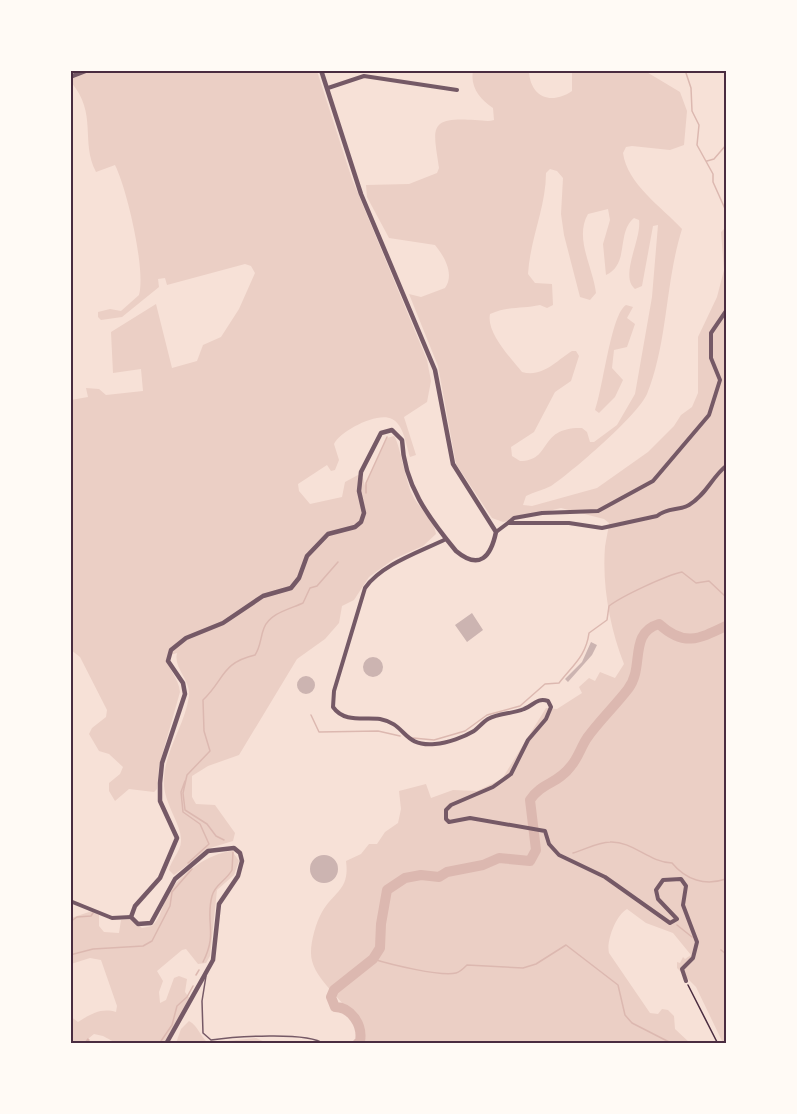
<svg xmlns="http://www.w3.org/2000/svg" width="797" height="1114" font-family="Cabin,sans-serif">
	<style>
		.green { fill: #ebcfc5; fill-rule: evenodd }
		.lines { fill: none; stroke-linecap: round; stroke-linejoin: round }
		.stream { stroke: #dcb8b0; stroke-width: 1.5 }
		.river { stroke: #dcb8b0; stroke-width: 10 }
		.building { fill: #ccb4b1 }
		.path { stroke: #4a2c40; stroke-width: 1.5 }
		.service { stroke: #755966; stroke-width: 1.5 }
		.minor { stroke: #755966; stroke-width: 4 }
		.tertiary { stroke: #755966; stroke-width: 4.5 }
		.neatline { fill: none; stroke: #4a2c40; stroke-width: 2 }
	</style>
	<rect width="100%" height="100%" fill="#f7e1d7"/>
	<path class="green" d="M 71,70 L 317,71 L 352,179 L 427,360 L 431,381 L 427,402 L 404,417 L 416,455 L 410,457 C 406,445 404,425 392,419 C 378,411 340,431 334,444 L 339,460 L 335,470 L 331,471 L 327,465 L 298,484 L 299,491 L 310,504 L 342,497 L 345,482 L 358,475 L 363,478 L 365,486 L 387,438 L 394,436 C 399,441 406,482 412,494 C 418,508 434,519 436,534 L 423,546 L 394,559 L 369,577 L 354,600 L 342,606 L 339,623 L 325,639 L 297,659 L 239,755 L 208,766 L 192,776 L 192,797 L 196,804 L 215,805 L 235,833 L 233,841 L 210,848 L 174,875 L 169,870 C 171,860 181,851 181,841 C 182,824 162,802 164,779 C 165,750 185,725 189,696 C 191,680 173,668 177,653 L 167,656 C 167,669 179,678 180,692 L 159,766 L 157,789 L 154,792 L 129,789 L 115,801 L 109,791 L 109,783 L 120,774 L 123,767 L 109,754 L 99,751 L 89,734 L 92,728 L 106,717 L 107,710 L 80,657 L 71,650 L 71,400 L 88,397 L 86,388 L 99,389 L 106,395 L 143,391 L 141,369 L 113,373 L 111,332 L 156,304 L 172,368 L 197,361 L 203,345 L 221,337 L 239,309 L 255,273 L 251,266 L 245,264 L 167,285 L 165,278 L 158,279 L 159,287 L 122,317 L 101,320 L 98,317 L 98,312 L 110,309 L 121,311 L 139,295 C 146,270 127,189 115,165 L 96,172 C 80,141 98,114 71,82 Z
		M 473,71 L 529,71 C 530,96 550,106 572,91 L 572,71 L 645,71 L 680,92 L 687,111 L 684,145 L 670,150 L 632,146 L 626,147 L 623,153 C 627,184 663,208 682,229 C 665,283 668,342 647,394 C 638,415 571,473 551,486 C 543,490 534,492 526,496 L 523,505 L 532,506 L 597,488 L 648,452 L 674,426 L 681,415 L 692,407 L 698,393 L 698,337 L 717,297 L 724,270 L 721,232 L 726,227 L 726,1043 L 723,1043 L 696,987 L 677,968 L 677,962 L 680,963 L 683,957 L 685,959 L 691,955 L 673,933 L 646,923 L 627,909 C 616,915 606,941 609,953 L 650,1013 L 658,1014 L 662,1009 L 668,1010 L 674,1016 L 675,1029 L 690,1043 L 361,1043 L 364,1036 C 356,1006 310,982 311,952 C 311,941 316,922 322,912 C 334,891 350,890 346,861 L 361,854 L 369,844 L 377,844 L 385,832 L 398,823 L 401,809 L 399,791 L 426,784 L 431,798 L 453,790 L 477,791 L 502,779 L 546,708 L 557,709 L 582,693 L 579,687 L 589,678 L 595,681 L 600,672 L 615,678 L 624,664 C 610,628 602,586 605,547 C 606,539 608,532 609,523 L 604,519 L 561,508 L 503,522 L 492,518 L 456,464 L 438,366 L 409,294 L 421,297 L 445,288 C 455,274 444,256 435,245 L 389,238 L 367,197 L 366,185 L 409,184 L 437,173 L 439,168 C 433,127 428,117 475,120 C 482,120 488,122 494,120 L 493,108 C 480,99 470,87 473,71 ZM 550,169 L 557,171 L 563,178 L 561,214 L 564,235 L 580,297 L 590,300 L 596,293 C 593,267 574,238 588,214 L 608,209 L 610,220 L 603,244 L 606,275 C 630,264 616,233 634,218 L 639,220 C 642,239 619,276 635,289 L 642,286 L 653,226 L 658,225 L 652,297 L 635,394 L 617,425 L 594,442 L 590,442 L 587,432 L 582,428 C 537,427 553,461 520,461 L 512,456 L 511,447 L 534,432 L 555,392 L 571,381 L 579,356 L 576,351 L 572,351 C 557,360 543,378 522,372 C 511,358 486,333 490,314 C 508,306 522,309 540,305 L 547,308 L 553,305 L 552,284 L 535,283 L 528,274 C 530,239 546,207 546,173 Z
		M 626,305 L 633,307 L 627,318 L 635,324 L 627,347 L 614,350 L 612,368 L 623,380 L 615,397 L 599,413 L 595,410 C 603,389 611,314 626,305 Z
		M 232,851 L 239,861 L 234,875 L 217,890 L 210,956 L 206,963 L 198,964 L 186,949 L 182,950 L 157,971 L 163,981 L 159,992 L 160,1003 L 166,1000 L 174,978 L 179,976 L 187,979 L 185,992 L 190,999 L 165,1043 L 116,1043 L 103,1036 L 94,1034 L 83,1043 L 71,1043 L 70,1016 L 78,1022 C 89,1015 101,1007 116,1012 L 117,1006 L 101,960 L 90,958 L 71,964 L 71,918 L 92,911 L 99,915 L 99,926 L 104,932 L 119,933 L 121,920 L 130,919 L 142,928 L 152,926 C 161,918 162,906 167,896 C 178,875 209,853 232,851 Z
		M 189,1021 C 198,1026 200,1036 208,1043 L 256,1038 L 267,1043 L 176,1043 L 181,1029 Z"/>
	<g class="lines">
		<path class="stream" d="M 685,70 L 691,88 L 692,111 L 699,125 L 697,145 L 713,174 L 713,182 L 726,211
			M 707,161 L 714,159 L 726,145
			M 366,493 L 366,483 L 387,437
			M 311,715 L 319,732 L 378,731 L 400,736
			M 413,738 L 434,740 L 465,731 L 487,715 L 520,706 L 545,684 L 559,683 C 573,665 586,656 589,633 L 607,620 L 609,606 C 622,596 667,575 682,572 L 696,583 L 709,581 L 726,597
			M 185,781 L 181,792 L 183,812 L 200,824 L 209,844 L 188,863
			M 224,840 L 216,836 L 207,824 L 185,810 L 183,793 L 187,775 L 210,751 L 204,731 L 203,700 C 225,679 221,663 255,655 C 261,646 260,638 264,628 C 270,613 290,609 303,603 L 310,588 L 317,586 L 338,562
			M 573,853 C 584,850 598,842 610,842 C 633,841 648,862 672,863 C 686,880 705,886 726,879
			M 70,922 L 77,917 L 91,916 L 93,913
			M 677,925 L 692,937
			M 721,950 L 726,954
			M 70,955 L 93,949 L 143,946 L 152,941 L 170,906 L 172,892 L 192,869
			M 373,959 C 389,964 441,977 456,973 C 460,972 464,968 467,965 L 523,968 L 536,964 L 566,945 L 618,985 L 625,1015 L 632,1023 L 673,1044
			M 203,962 C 218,933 205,922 212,896 C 215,884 226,881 232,870 L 233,852
			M 196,975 L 199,970
			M 84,1044 L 88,1039
			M 86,1044 L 89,1040
			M 159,1044 L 172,1025 L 177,1006 L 187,997 L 193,986"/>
		<path class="river" d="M 357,1044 L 360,1041 C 363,1025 351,1007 335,1007 L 331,997 L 334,990 L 373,959 L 380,948 L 381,924 L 387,890 L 405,878 L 421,875 L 439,877 L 447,872 L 483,865 L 499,858 L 530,861 L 536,850 L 530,800 C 542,782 558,784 571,766 C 578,758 581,747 587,738 C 599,721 615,706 628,689 C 645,668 628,633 659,624 C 684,647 699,639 726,626"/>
	</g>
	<path class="building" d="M 472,613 L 483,630 L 467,642 L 455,625 Z
		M 591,642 L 597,645 L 592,655 L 568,682 L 565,679 L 582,662 Z
		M363 667a10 10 0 1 1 20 0a10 10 0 1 1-20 0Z
		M297 685a9 9 0 1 1 18 0a9 9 0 1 1-18 0Z
		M310 869a14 14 0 1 1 28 0a14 14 0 1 1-28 0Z"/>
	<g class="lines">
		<path class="path" d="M 688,985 L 718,1044"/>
		<path class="service" d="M 206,976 L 202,1001 L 203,1033 L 211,1040 C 232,1037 308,1031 324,1044"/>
		<path class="minor" d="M 328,88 L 364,76 L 457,90
			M 508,523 L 514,518 L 542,513 L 598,511 L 653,481 L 709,415 L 720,380 L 711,358 L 711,333 L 726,311
			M 496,532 L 508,523 L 569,523 L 602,528 L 657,516 C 668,507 679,511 689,505 C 706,495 712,477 726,466
			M 446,539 C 420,552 382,564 365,588 L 334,691 L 333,707 C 344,723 364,717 380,719 C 407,724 402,747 435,744 C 448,743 464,737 474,731 C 479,727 483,722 488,719 C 499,713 512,714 524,709 C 533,706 537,697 548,701 L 551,707 L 546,719 L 528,740 L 511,774 L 493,787 L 451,805 L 446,810 L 446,819 L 449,822 L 470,818 L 545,831 L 549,844 L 559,855 L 605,877 L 670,923 L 677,919 L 658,899 L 656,890 L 663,880 L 681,879 L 686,886 L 683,905 L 697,942 L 693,958 L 682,969 L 686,981
			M 70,901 L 112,918 L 131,917"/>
		<path class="tertiary" d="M 70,77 L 88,70
			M 99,1044 L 103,1044
			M 166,1044 L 213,960 L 219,904 L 238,876 L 242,861 L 240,853 L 234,848 L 208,851 L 175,879 L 151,923 L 138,924 L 131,917 L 135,906 L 160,878 L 177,838 L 160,801 L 160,783 L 162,763 L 185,694 L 183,683 L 168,661 L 171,650 L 186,638 L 223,623 L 263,596 L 291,588 L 299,578 L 307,556 L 328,534 L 355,527 L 361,522 L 364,513 L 359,491 L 361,472 L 381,433 L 392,430 L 402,440 C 404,485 428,517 456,551 C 480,571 491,556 496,532 L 453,464 L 435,370 L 361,194 L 321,70"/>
	</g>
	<rect width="797" height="1114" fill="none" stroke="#fffaf5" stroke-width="144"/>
	<rect x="72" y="72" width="653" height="970" class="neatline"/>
</svg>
